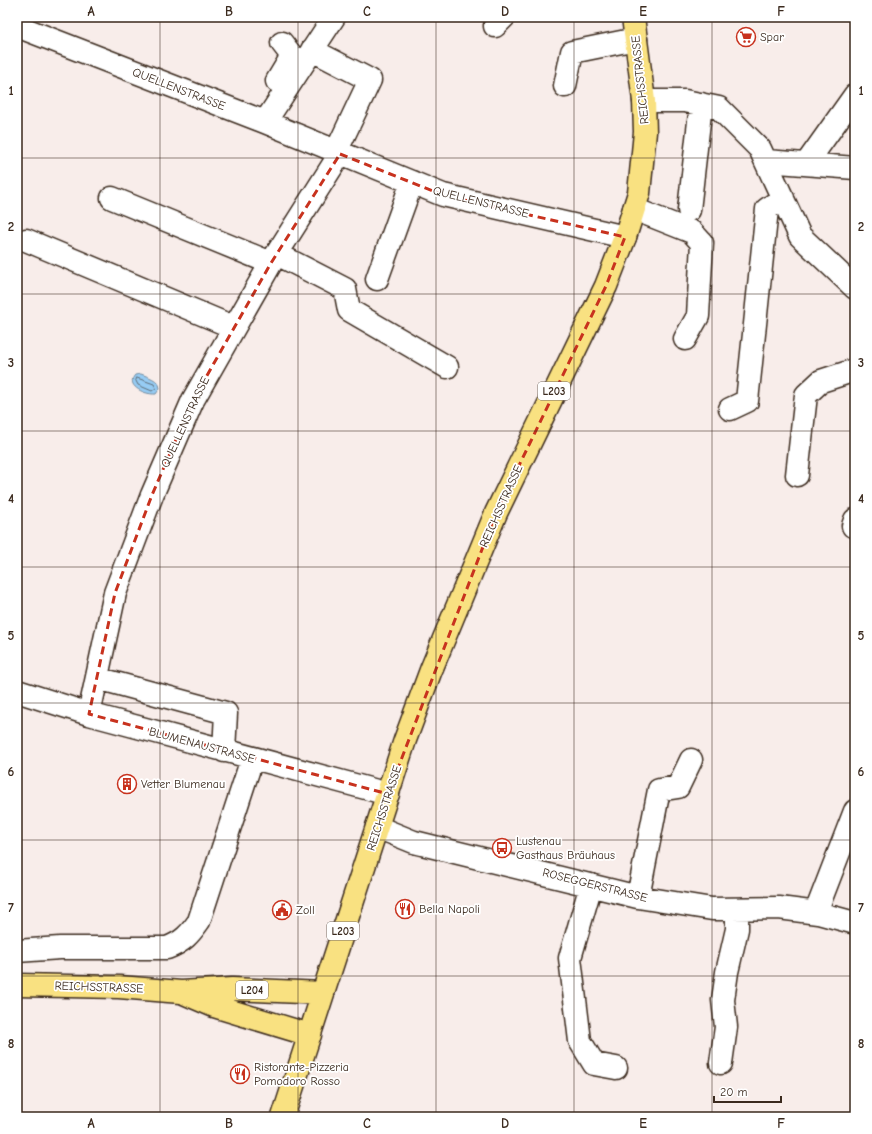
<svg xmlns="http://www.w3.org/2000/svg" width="872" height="1134" font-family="'Comic Neue',sans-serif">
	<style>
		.water { fill: #96ccf4; stroke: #728b9e }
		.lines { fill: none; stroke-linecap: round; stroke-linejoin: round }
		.shore { stroke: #5f6b74; stroke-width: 1 }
		.minor-casing { stroke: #3b2a1e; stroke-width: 25 }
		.major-casing { stroke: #3b2a1e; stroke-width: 25 }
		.minor { stroke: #fff; stroke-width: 22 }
		.major { stroke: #f9e181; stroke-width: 22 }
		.marked { fill: none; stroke: #c8321e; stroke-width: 3; stroke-dasharray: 8 5; stroke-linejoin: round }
		.grid { fill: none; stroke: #3b2a1e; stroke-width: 1; stroke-opacity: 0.55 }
		.labels { text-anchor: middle; stroke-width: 3.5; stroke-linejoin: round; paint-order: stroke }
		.shield { fill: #fff; stroke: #766a62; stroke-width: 1 }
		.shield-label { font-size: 11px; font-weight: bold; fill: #3b2a1e }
		.poi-label { font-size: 12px; fill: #3b2a1e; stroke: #fff; text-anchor: start }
		.street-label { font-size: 12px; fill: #3b2a1e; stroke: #fff }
		.neatline { fill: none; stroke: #3b2a1e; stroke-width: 1.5 }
		.grid-label { font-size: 13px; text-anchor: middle; font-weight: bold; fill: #3b2a1e }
	</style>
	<rect width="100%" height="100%" fill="#f8edea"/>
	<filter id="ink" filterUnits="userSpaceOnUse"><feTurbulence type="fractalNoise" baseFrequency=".025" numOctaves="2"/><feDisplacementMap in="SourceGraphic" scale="8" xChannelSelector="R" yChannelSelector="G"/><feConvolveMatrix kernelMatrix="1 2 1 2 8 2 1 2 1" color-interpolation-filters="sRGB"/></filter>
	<g filter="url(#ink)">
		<path class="water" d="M 141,374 C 148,377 159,379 160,388 L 156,394 C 145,395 125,386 135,375 Z"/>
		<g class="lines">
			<path class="shore" d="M 137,378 L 154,384 L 156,388 L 152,391 L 138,385 L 136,381 Z"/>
			<g class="minor-casing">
				<path id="minor" d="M 17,26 L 265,122 L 443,195 L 625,237
					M 495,26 L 504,17
					M 312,50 L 370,80 L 336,152
					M 277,81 L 292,56 L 282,43
					M 565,86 L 572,52 L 636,39
					M 644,101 L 685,101 L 719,108 L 760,149 L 800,236 L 855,288
					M 265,122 L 334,17
					M 766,161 L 855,168
					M 806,164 L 855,95
					M 112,198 L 271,263
					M 634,209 L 692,232 L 702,243 L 698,316 L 685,339
					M 689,210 L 701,104
					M 26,240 L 233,327
					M 277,254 L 345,289 L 349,310 L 447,367
					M 377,279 L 412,182
					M 730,409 L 747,401 L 767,209 L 783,198
					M 797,475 L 806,395 L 821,381 L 855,370
					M 853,526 L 855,520
					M 97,678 L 226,713 L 224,751
					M 17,691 L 89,714 L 388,794
					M 89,714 L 115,593 L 152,495 L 193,400 L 271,263 L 340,154
					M 377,827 L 414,842 L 638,897 L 712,909 L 779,908 L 818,913 L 855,923
					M 591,885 L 570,958 L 580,1041 L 594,1064 L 616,1068
					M 638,897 L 659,790 L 678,787 L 691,760
					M 818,913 L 819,904 L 855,811
					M 17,951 L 60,948 L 167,948 C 183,942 190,934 199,921 L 252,759
					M 721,1063 L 726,1027 L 723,1000 L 727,972 L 737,929 L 737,909"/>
			</g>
			<g class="major-casing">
				<path id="major" d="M 17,985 L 119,987 L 181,992 L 232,989 L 323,993
					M 186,994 L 214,1006 L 310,1035
					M 283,1117 L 405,740 L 431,670 L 496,513 L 606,286 L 625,237 L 639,193 L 645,132 L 644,101 L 633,17"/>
			</g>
			<use href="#minor" class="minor"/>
			<use href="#major" class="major"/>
		</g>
	</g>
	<path class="marked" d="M 340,154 L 443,195 L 625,237 L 606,286 L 496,513 L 388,794 L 89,714 L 115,593 L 152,495 L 193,400 L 271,263 Z"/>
	<path class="grid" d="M 160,17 L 160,1117M 298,17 L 298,1117M 436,17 L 436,1117M 574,17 L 574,1117M 712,17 L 712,1117M 17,158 L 855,158M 17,294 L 855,294M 17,431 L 855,431M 17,567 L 855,567M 17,703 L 855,703M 17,840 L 855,840M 17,976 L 855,976"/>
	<defs>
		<g id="supermarket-ring" transform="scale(1)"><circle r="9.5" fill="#fff" stroke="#c8321e" stroke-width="1.5"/><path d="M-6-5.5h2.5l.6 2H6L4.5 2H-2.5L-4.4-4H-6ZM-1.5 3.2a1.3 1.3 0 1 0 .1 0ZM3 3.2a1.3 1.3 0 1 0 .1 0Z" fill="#c8321e"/></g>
		<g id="building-ring" transform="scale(1)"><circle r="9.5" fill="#fff" stroke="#c8321e" stroke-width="1.5"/><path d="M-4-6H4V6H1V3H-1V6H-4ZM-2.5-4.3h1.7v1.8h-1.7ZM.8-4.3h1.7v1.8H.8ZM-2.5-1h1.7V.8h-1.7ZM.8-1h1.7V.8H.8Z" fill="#c8321e"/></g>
		<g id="bus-ring" transform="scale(1)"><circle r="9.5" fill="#fff" stroke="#c8321e" stroke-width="1.5"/><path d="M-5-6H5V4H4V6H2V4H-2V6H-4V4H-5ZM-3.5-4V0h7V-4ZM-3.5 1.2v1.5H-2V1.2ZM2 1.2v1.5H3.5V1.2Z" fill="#c8321e"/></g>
		<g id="restaurant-ring" transform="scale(1)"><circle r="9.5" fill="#fff" stroke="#c8321e" stroke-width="1.5"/><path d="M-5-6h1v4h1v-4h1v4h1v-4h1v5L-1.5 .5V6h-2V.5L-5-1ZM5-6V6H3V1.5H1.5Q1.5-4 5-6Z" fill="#c8321e"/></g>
		<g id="civic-ring" transform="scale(1)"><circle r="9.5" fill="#fff" stroke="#c8321e" stroke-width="1.5"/><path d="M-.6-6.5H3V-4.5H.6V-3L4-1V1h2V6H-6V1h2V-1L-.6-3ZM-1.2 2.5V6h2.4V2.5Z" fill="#c8321e"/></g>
	</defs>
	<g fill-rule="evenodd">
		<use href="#supermarket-ring" x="746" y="37"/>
		<use href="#building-ring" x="127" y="784"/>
		<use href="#bus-ring" x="502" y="848"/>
		<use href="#restaurant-ring" x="405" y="909"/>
		<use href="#civic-ring" x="282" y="910"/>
		<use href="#restaurant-ring" x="240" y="1074"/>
	</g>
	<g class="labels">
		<g class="shield">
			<rect x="538" y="382" width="32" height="18" rx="3"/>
			<rect x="327" y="922" width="32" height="18" rx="3"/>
			<rect x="236" y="981" width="32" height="18" rx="3"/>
		</g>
		<g class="shield-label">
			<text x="554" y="395">L203</text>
			<text x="343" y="935">L203</text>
			<text x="252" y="994">L204</text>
		</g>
		<g class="poi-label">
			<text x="760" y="41">Spar</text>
			<text x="141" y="788">Vetter Blumenau</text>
			<text x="516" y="845">Lustenau<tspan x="516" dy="14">Gasthaus Bräuhaus</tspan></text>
			<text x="419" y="913">Bella Napoli</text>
			<text x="296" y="914">Zoll</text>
			<text x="254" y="1071">Ristorante-Pizzeria<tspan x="254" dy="14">Pomodoro Rosso</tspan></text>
		</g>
		<g class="street-label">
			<text transform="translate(640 80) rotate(-96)" y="4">REICHSSTRASSE</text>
			<text transform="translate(179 89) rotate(21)" y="4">QUELLENSTRASSE</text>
			<text transform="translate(481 202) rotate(14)" y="4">QUELLENSTRASSE</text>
			<text transform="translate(185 422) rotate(-65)" y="4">QUELLENSTRASSE</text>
			<text transform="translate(501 506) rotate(-66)" y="4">REICHSSTRASSE</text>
			<text transform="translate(202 745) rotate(15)" y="4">BLUMENAUSTRASSE</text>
			<text transform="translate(384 808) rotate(-72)" y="4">REICHSSTRASSE</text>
			<text transform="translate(595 885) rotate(14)" y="4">ROSEGGERSTRASSE</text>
			<text transform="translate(99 987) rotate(2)" y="4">REICHSSTRASSE</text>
		</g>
	</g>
	<rect width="872" height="1134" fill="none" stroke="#fff" stroke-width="44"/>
	<path d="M714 1096v6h67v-6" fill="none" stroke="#3b2a1e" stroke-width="2"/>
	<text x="720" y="1096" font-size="12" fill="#3b2a1e" stroke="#ffffff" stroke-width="3" paint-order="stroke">20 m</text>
	<rect x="22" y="22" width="828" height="1090" class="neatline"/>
	<g class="grid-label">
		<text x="91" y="16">A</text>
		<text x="229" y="16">B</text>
		<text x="367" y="16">C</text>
		<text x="505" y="16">D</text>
		<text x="643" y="16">E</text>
		<text x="781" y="16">F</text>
		<text x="11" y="95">1</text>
		<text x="861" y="95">1</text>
		<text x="11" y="231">2</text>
		<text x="861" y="231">2</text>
		<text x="11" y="367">3</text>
		<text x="861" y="367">3</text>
		<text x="11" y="503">4</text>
		<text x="861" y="503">4</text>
		<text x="11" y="640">5</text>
		<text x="861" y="640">5</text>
		<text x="11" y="776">6</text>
		<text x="861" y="776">6</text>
		<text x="11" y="912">7</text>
		<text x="861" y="912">7</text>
		<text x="11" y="1048">8</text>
		<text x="861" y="1048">8</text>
		<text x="91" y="1128">A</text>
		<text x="229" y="1128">B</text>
		<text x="367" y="1128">C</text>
		<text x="505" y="1128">D</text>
		<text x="643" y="1128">E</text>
		<text x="781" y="1128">F</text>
	</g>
</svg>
